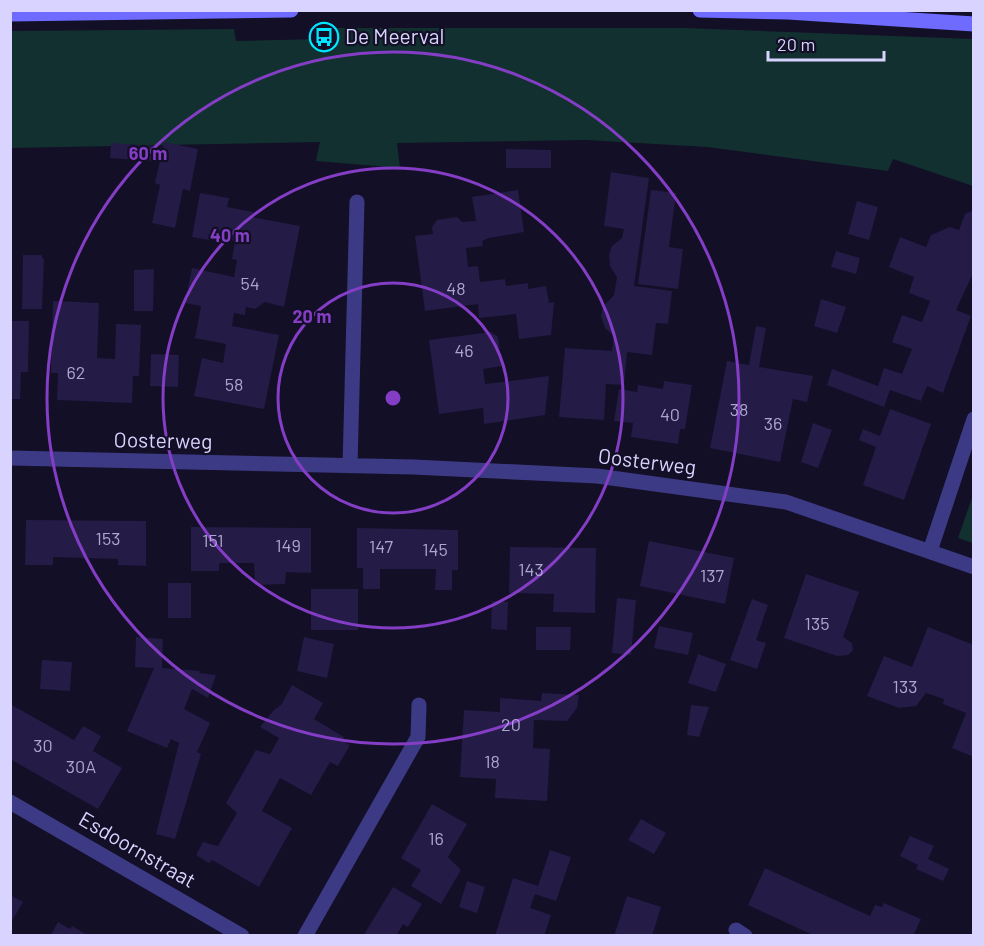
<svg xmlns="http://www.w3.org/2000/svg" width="984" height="946" font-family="Barlow,sans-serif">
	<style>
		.green { fill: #12302f }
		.building { fill: #241b47 }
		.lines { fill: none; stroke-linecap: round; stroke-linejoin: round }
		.lane { stroke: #3d3a85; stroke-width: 15 }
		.street { stroke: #3d3a85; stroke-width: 15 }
		.secondary { stroke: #6f6bff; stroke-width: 15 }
		.ring { fill: none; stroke: #843dc5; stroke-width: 3 }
		.labels { text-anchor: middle; stroke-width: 4.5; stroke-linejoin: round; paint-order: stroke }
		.number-label { font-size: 18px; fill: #aca6d1 }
		.poi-label { font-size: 21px; fill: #d9d4ff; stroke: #130f26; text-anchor: start }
		.street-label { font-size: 21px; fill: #d9d4ff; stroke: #130f26 }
		.centre { fill: #843dc5; stroke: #130f26; stroke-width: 3 }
		.ring-label { font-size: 18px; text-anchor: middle; font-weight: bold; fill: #843dc5; stroke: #130f26; stroke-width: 4.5; stroke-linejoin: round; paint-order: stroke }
	</style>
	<rect width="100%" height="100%" fill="#130f26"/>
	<path class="green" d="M 324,28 L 685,28 L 973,39 L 973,186 L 893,159 L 888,171 L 707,147 L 586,140 L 397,143 L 400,168 L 316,161 L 320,142 L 11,148 L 10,31 L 234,29 L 236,41 L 323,39 Z
		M 973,495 L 973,543 L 958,538 Z"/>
	<path class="building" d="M 164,142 L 198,149 L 190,191 L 183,189 L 175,228 L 152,223 L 160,185 L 155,183 Z
		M 111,143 L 156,146 L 155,161 L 110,158 Z
		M 506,149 L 551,150 L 551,168 L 506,168 Z
		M 611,172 L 649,178 L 634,286 L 672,291 L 668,324 L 656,323 L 652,355 L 627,352 L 624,385 L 606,384 L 604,420 L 559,417 L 565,348 L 612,351 L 614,336 L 605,328 L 601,316 L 603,307 L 614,295 L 617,277 L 610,266 L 609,254 L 612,246 L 622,238 L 624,229 L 604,226 Z
		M 518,190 L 524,232 L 489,238 L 482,241 L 483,246 L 466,248 L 468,267 L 478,266 L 480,282 L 505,279 L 506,286 L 528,283 L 528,289 L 546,286 L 549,303 L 554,302 L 551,335 L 519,339 L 516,314 L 479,318 L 478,304 L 425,311 L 415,236 L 433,234 L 432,227 L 437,220 L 457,217 L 462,222 L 476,221 L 472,197 Z
		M 651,190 L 676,193 L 669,247 L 683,249 L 678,289 L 638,284 Z
		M 200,193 L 229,198 L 227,207 L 253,212 L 252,217 L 300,226 L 284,307 L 265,302 L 255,309 L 246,307 L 245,315 L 234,313 L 232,326 L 279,335 L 264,409 L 194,396 L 202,358 L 223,363 L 226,344 L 195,338 L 201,306 L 185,303 L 192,268 L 234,277 L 237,260 L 232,259 L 235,241 L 221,238 L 221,242 L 192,237 Z
		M 857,201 L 878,207 L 869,240 L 848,234 Z
		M 974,210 L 974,271 L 956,310 L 971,316 L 943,393 L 927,386 L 921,401 L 890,390 L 884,407 L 827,385 L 832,369 L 878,386 L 884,368 L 902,374 L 912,349 L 892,342 L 902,315 L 922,322 L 930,301 L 909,293 L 914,277 L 889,267 L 900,237 L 926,247 L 931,235 L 950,227 L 959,230 L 965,214 Z
		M 836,251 L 860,258 L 856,274 L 831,267 Z
		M 23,255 L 41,255 L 44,260 L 42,309 L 22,309 Z
		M 154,269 L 153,311 L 134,311 L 134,270 Z
		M 821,299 L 846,307 L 837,333 L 814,326 Z
		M 53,301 L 99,303 L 97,358 L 115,359 L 116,324 L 141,325 L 139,376 L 133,376 L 132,403 L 57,400 L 58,373 L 51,373 Z
		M 10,321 L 29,321 L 28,372 L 21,372 L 20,399 L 10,399 Z
		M 756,326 L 766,328 L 759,367 L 813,376 L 807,402 L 793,399 L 780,462 L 710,448 L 727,361 L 749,365 Z
		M 491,332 L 498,337 L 502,366 L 483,369 L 485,384 L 549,376 L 545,415 L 484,424 L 483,408 L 439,414 L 429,340 Z
		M 151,354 L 179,355 L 178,387 L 150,386 Z
		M 664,381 L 692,385 L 685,429 L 680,429 L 678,444 L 631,437 L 633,423 L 614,421 L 619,389 L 637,392 L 638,385 L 663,389 Z
		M 890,409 L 931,424 L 904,500 L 863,485 L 876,447 L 859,440 L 863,429 L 880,436 Z
		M 813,423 L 832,430 L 818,468 L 801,462 Z
		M 26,520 L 146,521 L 146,566 L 118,565 L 118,559 L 53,557 L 53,565 L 25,565 Z
		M 191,527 L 311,528 L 311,573 L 286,572 L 285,584 L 255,585 L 254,563 L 219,563 L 219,571 L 191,571 Z
		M 357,528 L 458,530 L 458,570 L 452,570 L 452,590 L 435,590 L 436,569 L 380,569 L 380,589 L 363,589 L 363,568 L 357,568 Z
		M 649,541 L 734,558 L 725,604 L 640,586 Z
		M 510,547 L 596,548 L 595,613 L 553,612 L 554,594 L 509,593 Z
		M 806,574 L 859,592 L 843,637 L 852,643 L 853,650 L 848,655 L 837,656 L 784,638 Z
		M 168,583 L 191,583 L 191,618 L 168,618 Z
		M 311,589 L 358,589 L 358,630 L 311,630 Z
		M 617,598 L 636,600 L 631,655 L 612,653 Z
		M 752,599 L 768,605 L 756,640 L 766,643 L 757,669 L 730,660 Z
		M 492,601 L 508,602 L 507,630 L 491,629 Z
		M 659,626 L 693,633 L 688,655 L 654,648 Z
		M 536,627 L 571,627 L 570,650 L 536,650 Z
		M 928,627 L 974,645 L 974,757 L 952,748 L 966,713 L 943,704 L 944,699 L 926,693 L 916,706 L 899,708 L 867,696 L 884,656 L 912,667 Z
		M 136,637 L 163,639 L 162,668 L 200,671 L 199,673 L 216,675 L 208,698 L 192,689 L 184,709 L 210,723 L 197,752 L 201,754 L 175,839 L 156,834 L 179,743 L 171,739 L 167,748 L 127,731 L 154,668 L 135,667 Z
		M 304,637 L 334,644 L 327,678 L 297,671 Z
		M 698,654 L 726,664 L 716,692 L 688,683 Z
		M 42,660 L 72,662 L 70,691 L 40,689 Z
		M 292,685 L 323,703 L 314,719 L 344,737 L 342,741 L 350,745 L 338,766 L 330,762 L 311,795 L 280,778 L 262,811 L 292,828 L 259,887 L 212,860 L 209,863 L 196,855 L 203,842 L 218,846 L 227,830 L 237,813 L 226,803 L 256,750 L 270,754 L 279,738 L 260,727 L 274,710 L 281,705 Z
		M 542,693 L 579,695 L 577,708 L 567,721 L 534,720 L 533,748 L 550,749 L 547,801 L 495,798 L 496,779 L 460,777 L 464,710 L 500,712 L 500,698 L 541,701 Z
		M 10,704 L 74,740 L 83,726 L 101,736 L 93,751 L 122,768 L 98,809 L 10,759 Z
		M 691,705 L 709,707 L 699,737 L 687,735 Z
		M 432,804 L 467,824 L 448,857 L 461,870 L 441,904 L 411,886 L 421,870 L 401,858 Z
		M 641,819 L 666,833 L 654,854 L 628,840 Z
		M 910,836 L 934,846 L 928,859 L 949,869 L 943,881 L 916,869 L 918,865 L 900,856 Z
		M 550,850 L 571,857 L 556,901 L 535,894 L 530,908 L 551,915 L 544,936 L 495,936 L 513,878 L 538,886 Z
		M 765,868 L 870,916 L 875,905 L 882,907 L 884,903 L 921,919 L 913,936 L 815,936 L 748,905 Z
		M 467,881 L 485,887 L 477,913 L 459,907 Z
		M 393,887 L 422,904 L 408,927 L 403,924 L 396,936 L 363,936 Z
		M 10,895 L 23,902 L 10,924 Z
		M 627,896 L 661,907 L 652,936 L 614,936 Z
		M 58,922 L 70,929 L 72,926 L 89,936 L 50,936 Z"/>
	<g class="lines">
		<path class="lane" d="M 736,930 L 745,936"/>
		<path class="street" d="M 10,458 L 414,467 L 597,476 L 786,502 L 974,567
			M 350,466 L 357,202
			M 930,551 L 974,419
			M 10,802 L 242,936
			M 305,936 L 418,737 L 419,705"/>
		<path class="secondary" d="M 700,10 L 788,12 L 974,24
			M 10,14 L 291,10"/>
	</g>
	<g class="ring">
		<circle cx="393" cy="398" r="115"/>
		<circle cx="393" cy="398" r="230"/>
		<circle cx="393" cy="398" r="346"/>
	</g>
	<defs>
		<g id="bus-ring" transform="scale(1.5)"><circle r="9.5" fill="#130f26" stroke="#00e5ff" stroke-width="1.5"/><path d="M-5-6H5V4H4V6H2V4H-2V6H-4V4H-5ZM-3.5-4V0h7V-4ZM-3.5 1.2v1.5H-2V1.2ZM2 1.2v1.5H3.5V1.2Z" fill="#00e5ff"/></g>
	</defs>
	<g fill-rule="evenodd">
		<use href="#bus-ring" x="324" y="37"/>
	</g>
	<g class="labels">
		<g class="number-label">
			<text x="250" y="290">54</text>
			<text x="456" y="295">48</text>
			<text x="464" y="357">46</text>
			<text x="76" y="379">62</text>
			<text x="234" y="391">58</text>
			<text x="739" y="416">38</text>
			<text x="670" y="421">40</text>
			<text x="773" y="430">36</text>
			<text x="108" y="545">153</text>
			<text x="213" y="547">151</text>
			<text x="288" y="552">149</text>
			<text x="381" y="553">147</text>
			<text x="435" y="556">145</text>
			<text x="531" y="576">143</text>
			<text x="712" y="582">137</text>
			<text x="817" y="630">135</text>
			<text x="905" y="693">133</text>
			<text x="511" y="731">20</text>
			<text x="43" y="752">30</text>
			<text x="492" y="768">18</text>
			<text x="81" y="773">30A</text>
			<text x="436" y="845">16</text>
		</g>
		<g class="poi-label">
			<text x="345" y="44">De Meerval</text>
		</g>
		<g class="street-label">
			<text transform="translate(163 441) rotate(1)" y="7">Oosterweg</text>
			<text transform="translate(647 462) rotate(7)" y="7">Oosterweg</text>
			<text transform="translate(137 850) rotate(30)" y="7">Esdoornstraat</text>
		</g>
	</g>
	<circle cx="393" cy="398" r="9" class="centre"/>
	<g class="ring-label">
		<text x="148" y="160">60 m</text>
		<text x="230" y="242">40 m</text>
		<text x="312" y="323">20 m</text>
	</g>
	<rect width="984" height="946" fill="none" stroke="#d9d4ff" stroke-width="24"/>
	<path d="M768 51v9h116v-9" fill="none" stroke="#d9d4ff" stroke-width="3"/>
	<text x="777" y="51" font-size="18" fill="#d9d4ff" stroke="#130f26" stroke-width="4.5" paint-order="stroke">20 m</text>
</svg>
